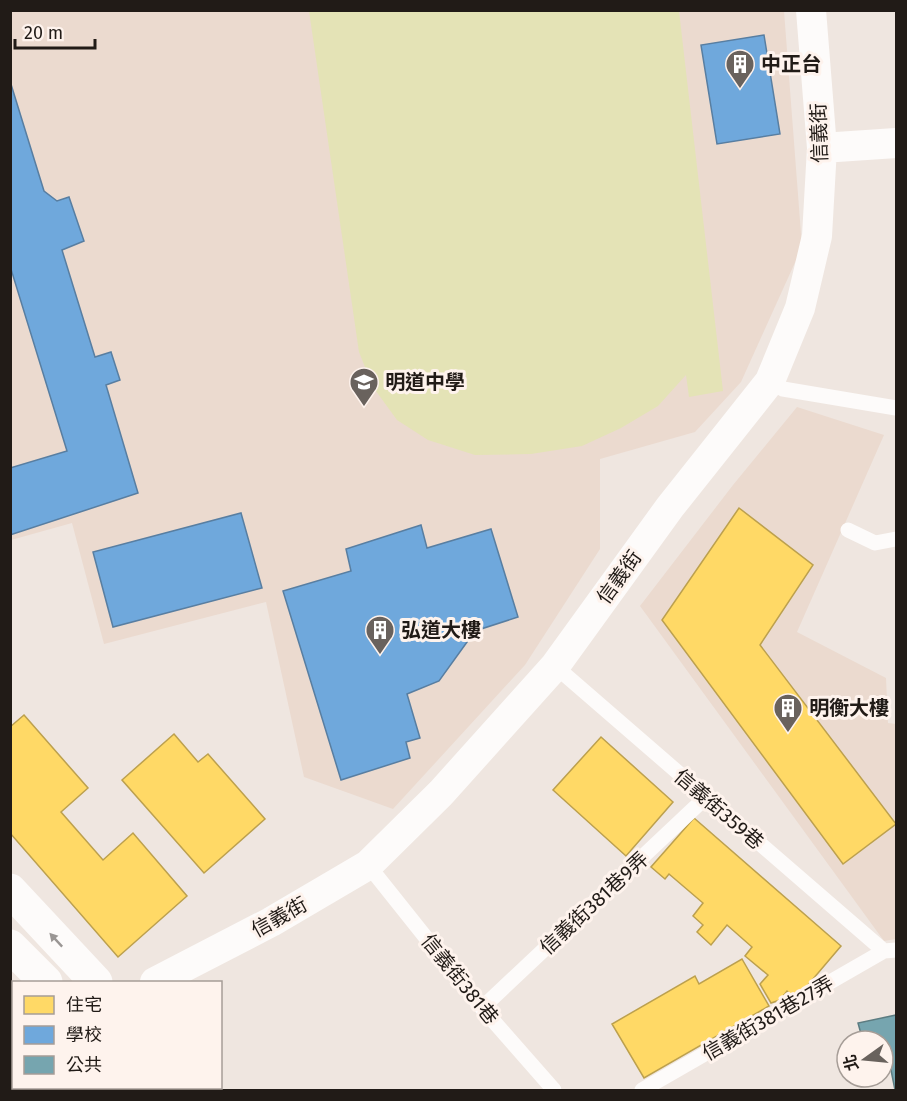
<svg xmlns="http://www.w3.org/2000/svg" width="907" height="1101" font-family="'Fira Sans','Noto Sans TC',sans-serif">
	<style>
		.built { fill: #ebdacf }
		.pitch { fill: #e4e3b6 }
		.homes { fill: #ffd966; stroke: #bca04e; stroke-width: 1.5 }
		.schools { fill: #6fa8dc; stroke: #587ea1; stroke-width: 1.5 }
		.public { fill: #76a5af; stroke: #5c7c81; stroke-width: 1.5 }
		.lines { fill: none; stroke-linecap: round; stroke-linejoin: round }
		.lane { stroke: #fdfbfa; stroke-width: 15 }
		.street { stroke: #fdfbfa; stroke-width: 30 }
		.primary { stroke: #fdfbfa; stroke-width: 33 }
		.oneway { fill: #9a9694 }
		.labels { text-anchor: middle; stroke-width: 6; stroke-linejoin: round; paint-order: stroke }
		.poi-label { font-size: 20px; font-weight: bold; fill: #211b17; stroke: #fef3ed; text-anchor: start }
		.street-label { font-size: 20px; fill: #211b17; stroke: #fef3ed }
	</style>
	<rect width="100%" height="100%" fill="#efe6e0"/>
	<path class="built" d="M 11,11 L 784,11 L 802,247 L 741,382 L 695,432 L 600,459 L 600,549 L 525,665 L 393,809 L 304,777 L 266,602 L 104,644 L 72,523 L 11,540 Z
		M 797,407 L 884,435 L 797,632 L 886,678 L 888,723 L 896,724 L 896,939 L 884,941 L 640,606 L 733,485 Z"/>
	<path class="pitch" d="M 309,11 L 679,11 L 723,391 L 689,397 L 686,375 L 658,406 L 621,428 L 582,446 L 531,454 L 475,455 L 428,440 L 397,420 L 373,387 L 359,352 Z"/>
	<path class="homes" d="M 739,508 L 813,565 L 760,645 L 896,824 L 843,864 L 662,620 Z
		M 24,715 L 88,788 L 61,812 L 103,860 L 133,833 L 187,896 L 118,957 L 10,833 L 10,727 Z
		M 174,734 L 198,762 L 208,754 L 265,819 L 204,873 L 122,780 Z
		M 601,737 L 673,802 L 626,856 L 553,790 Z
		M 694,818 L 841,946 L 796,999 L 787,991 L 780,1000 L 771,1003 L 760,984 L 768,975 L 745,956 L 752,947 L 727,925 L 711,945 L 697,932 L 703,925 L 693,916 L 703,903 L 669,874 L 665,879 L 651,867 Z
		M 742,959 L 769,1006 L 644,1078 L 612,1024 L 695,976 L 699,984 Z
		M 16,1088 L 87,1088 L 90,1090 L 10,1090 Z"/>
	<path class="schools" d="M 764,35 L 780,134 L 717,144 L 701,45 Z
		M 10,81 L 44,191 L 57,201 L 69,197 L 84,241 L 62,250 L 95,357 L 111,352 L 120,380 L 106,385 L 138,493 L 10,535 L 10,468 L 67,451 L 10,266 Z
		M 241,513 L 262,588 L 113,627 L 93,552 Z
		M 421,525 L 427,548 L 491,529 L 518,617 L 475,631 L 439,681 L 407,694 L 420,738 L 406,742 L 410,758 L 341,780 L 283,591 L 351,571 L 346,549 Z"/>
	<path class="public" d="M 896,1015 L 896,1090 L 895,1090 L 887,1050 L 883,1050 L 883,1041 L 863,1041 L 858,1023 Z"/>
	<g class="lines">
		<path class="lane" d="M 770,381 L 783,389 L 896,408
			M 848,530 L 875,543 L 896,539
			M 555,666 L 884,951
			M 368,865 L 482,1008 L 554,1090
			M 482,1008 L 705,798
			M 642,1090 L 884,951 L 896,950"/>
		<path class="street" d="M 822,148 L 896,143
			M 155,982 L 271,922 L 368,865 L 441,793 L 555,666 L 670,507 L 770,381 L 800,308 L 817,236 L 822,148 L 811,10
			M 10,1051 L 14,1049"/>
		<path class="primary" d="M 10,890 L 96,982
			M 10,946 L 46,982
			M 147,1088 L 150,1090
			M 201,1088 L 204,1090"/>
	</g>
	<defs><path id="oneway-solid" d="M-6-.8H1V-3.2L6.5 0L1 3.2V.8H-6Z" transform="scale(1.5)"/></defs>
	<use class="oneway" href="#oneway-solid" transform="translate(56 940) rotate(-133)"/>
	<defs>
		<g id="building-pin" transform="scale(1.5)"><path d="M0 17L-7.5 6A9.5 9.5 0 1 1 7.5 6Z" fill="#69625d" stroke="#fef3ed"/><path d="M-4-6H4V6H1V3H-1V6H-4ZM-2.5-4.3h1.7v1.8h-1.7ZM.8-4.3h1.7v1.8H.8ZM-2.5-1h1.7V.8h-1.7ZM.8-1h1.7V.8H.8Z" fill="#fff"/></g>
		<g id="school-pin" transform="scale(1.5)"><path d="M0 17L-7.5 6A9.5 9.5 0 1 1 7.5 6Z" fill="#69625d" stroke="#fef3ed"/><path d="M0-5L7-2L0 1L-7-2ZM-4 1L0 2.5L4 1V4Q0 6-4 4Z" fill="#fff"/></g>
	</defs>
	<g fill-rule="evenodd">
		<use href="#building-pin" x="740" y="64"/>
		<use href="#school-pin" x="364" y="382"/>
		<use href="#building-pin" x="380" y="630"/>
		<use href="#building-pin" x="788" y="708"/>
	</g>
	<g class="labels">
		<g class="poi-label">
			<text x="761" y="71">中正台</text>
			<text x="385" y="389">明道中學</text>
			<text x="401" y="637">弘道大樓</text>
			<text x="809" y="715">明衡大樓</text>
		</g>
		<g class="street-label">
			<text transform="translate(819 133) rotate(-92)" y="7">信義街</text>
			<text transform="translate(619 577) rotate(-54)" y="7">信義街</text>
			<text transform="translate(719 809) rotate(41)" y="7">信義街359巷</text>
			<text transform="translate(594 903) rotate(-43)" y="7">信義街381巷9弄</text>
			<text transform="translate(279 917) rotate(-29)" y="7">信義街</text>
			<text transform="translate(460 979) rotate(51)" y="7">信義街381巷</text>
			<text transform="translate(768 1018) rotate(-30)" y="7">信義街381巷27弄</text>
		</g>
	</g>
	<rect width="907" height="1101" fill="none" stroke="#211b17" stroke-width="24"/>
	<rect x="12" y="981" width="210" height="108" fill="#fef3ed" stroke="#a69d97" stroke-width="1.5"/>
	<rect x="24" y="996" width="30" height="18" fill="#ffd966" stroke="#a69d97" stroke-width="1.5"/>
	<text x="66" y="1011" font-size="18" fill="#211b17">住宅</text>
	<rect x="24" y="1026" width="30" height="18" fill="#6fa8dc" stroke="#a69d97" stroke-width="1.5"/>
	<text x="66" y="1041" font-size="18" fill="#211b17">學校</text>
	<rect x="24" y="1056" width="30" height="18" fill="#76a5af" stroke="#a69d97" stroke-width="1.5"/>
	<text x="66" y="1071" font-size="18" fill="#211b17">公共</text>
	<g transform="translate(865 1059) rotate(255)"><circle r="28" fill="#fef3ed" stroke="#a69d97" stroke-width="1.5"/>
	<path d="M0-4.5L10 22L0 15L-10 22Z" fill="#69625d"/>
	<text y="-9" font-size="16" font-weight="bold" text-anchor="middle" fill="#211b17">北</text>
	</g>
	<path d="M15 39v9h80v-9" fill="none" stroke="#211b17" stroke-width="3"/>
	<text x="24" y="39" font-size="18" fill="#211b17" stroke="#fef3ed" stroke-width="4.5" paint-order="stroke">20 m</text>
</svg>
